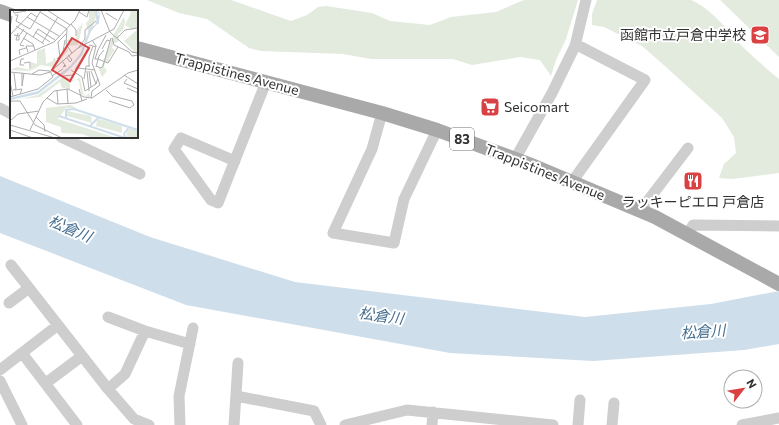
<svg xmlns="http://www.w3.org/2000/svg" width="779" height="425" font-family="Commissioner,'Noto Sans JP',sans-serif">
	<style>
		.green { fill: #e3eade }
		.water { fill: #cfdeeb }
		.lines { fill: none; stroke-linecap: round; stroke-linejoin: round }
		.minor { stroke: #cecece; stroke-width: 11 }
		.major { stroke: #a9a9a9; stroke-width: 14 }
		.labels { text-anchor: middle; stroke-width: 4; stroke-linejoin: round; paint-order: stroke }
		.shield { fill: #fff; stroke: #6f6f6f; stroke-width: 1 }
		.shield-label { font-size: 13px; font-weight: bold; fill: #313131 }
		.poi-label { font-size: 14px; fill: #313131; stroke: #fff; text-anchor: end }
		.street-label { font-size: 14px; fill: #313131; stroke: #fff }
		.water-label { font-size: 15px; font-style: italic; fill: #446d8f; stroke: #fff }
		.inset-river { fill: none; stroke: #cfdeeb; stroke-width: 2 }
		.inset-road { fill: none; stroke: #adadad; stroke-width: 1 }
		.view { fill: #da4143; fill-opacity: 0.15; stroke: #da4143; stroke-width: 2 }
		.inset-edge { fill: none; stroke: #313131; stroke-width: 2 }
	</style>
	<rect width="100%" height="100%" fill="#fff"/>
	<path class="green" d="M 147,0 L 231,0 L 291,21 L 307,15 L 318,7 L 326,6 L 372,13 L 390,21 L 430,25 L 451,17 L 496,12 L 524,0 L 578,0 L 566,39 L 556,60 L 551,76 L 540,60 L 520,57 L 472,65 L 453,59 L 371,59 L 343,54 L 261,51 L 249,48 L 207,19 L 179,13 Z
		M 597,0 L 691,0 C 712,9 728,31 744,48 C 755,59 767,69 779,79 L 779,173 L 732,179 L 719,178 L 724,164 L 736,153 L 734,137 L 722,118 L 666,67 L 642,46 L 604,27 L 592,25 L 592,14 Z
		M 720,0 L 779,0 L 779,57 Z"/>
	<path class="water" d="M 0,176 L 150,237 L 295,282 L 585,317 L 711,304 L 779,291 L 779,344 L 744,350 L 593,361 L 450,353 L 186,305 L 0,233 Z"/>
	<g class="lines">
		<path class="minor" d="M 0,108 L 11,114
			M 382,113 L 372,149 L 333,233 L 394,243 L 404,199 L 437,130
			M 61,137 L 140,174
			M 515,159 L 552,93 L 575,46 L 586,0
			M 235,161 L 181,138 L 174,149 L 211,200 L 218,203 L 266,82
			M 572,182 L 645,80 L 581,47
			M 640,211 L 688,148
			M 687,235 L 693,225 L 779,226
			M 11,265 L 108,389 L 134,419 L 149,425
			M 9,303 L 29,288
			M 108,317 L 145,331 L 190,344
			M 22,353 L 77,425
			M 0,370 L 58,325
			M 0,381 L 22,425
			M 46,383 L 82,356
			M 108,389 L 125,374 L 145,331
			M 236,396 L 314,411 L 321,425
			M 180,425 L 179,396 L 193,328
			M 234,425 L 238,363
			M 345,425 L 407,410 L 553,425
			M 432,425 L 433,412
			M 578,425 L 580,400
			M 612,425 L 614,403
			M 742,425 L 779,418"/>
		<path class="major" d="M 0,11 L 11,15
			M 137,48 L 382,113 L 437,130 L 529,164 L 655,217 L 779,284"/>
	</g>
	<defs>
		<g id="school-square" transform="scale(1)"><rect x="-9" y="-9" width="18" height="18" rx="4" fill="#da4143" stroke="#fff"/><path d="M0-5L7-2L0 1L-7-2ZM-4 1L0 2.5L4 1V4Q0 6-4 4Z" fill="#fff"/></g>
		<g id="supermarket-square" transform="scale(1)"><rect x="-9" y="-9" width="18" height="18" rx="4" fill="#da4143" stroke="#fff"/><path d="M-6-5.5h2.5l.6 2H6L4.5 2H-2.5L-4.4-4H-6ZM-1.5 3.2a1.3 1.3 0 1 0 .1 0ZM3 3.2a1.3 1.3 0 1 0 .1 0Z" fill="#fff"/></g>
		<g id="restaurant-square" transform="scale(1)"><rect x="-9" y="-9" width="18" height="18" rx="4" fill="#da4143" stroke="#fff"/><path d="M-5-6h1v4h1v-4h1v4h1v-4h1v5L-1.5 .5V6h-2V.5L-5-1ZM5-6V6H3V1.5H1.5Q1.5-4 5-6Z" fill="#fff"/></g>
	</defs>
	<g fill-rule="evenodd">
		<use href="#school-square" x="760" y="35"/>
		<use href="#supermarket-square" x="490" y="107"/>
		<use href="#restaurant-square" x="693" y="181"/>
	</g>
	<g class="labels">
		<rect class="shield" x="450" y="128" width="24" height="22" rx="3"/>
		<g class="shield-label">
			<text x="462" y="144">83</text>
		</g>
		<g class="poi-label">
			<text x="746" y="40">函館市立戸倉中学校</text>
			<text x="504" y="112" text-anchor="start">Seicomart</text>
			<text x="693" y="207" text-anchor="middle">ラッキーピエロ 戸倉店</text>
		</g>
		<g class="street-label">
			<text transform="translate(237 74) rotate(15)" y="5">Trappistines Avenue</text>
			<text transform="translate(545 172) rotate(22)" y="5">Trappistines Avenue</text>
		</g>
		<g class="water-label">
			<text transform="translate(70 229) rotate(23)" y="5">松倉川</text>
			<text transform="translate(381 316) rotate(8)" y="5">松倉川</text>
			<text transform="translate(703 332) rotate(-4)" y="5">松倉川</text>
		</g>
	</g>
	<g transform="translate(10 10)">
		<rect width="128" height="128" fill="#fff"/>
		<path d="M 79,0 L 88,0 L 81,22 L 78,22 L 76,13 L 79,10 ZM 119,0 L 127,0 L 128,18 L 121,19 L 115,15 L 121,3 ZM 114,7 L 115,12 L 113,20 L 108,24 L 109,31 L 103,34 L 102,38 L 105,40 L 98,49 L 101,51 L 95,52 L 94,57 L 97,61 L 92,67 L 88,57 L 91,58 L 103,26 ZM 73,13 L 68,35 L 58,36 L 57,30 L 66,29 L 67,20 ZM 128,19 L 128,41 L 125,42 L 114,31 ZM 55,36 L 58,39 L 57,42 L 43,57 L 31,55 L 20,61 L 0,60 L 7,57 L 21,60 L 21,52 L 27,54 L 27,41 L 35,38 L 36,54 L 43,51 L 44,47 L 47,51 L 54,43 ZM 53,67 L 59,71 L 70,68 L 73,83 L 76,86 L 79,83 L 80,87 L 78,87 L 71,84 L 69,71 L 66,69 L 60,73 L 60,79 L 52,78 L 50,72 L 30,87 L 10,89 L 28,85 ZM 61,95 L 67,99 L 56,98 L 48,109 L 107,128 L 83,128 L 72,124 L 51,123 L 51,117 L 36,112 L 36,98 ZM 57,101 L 81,106 L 82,113 L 57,106 ZM 90,109 L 112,116 L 112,123 L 86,116 L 87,110 ZM116.5 124a5.5 5.5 0 1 1 11 0a5.5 5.5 0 1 1-11 0Z" fill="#e3eade"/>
		<path d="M 86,0 L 90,3 L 89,12 L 81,21 L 72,45 L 59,60 L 28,84 L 0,90 L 0,88 L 28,81 L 61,55 L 70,44 L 80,18 L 85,15 L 89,4 Z" fill="#cfdeeb"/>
		<path class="inset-river" d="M 86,0 L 88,14M 49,106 L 115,128M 56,109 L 56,100 L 64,99 L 128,120M 80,116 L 89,107M 116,128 L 114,124 L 119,117"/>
		<path class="inset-road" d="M 3,0 L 4,3 L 16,1M 31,0 L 30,2 L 57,19 L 56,34 L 62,43M 37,0 L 60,15M 91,0 L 100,22 L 122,42M 69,2 L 77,7 L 79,0M 96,3 L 107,10M 5,5 L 8,5 L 6,11 L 20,19 L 30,2M 17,7 L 49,26M 61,14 L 66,20 L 66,26M 6,16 L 34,34M 0,18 L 2,6M 25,22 L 40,32M 8,23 L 6,30 L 9,30 L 9,26M 0,25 L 21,3 L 27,7M 4,25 L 9,26 L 14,19M 23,27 L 28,19 L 45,30M 13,28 L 23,34 L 25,40M 102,28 L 104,35 L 119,42 L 122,46 L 128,45M 107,28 L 115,20 L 128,18M 32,33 L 48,7M 14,36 L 10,35 L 17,23M 69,37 L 75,29 L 75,20 L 86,11M 92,39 L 97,30 L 100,31M 18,42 L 16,36 L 24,36M 128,43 L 122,42 L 128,43M 10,45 L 9,40 L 16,38M 50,47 L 48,32 L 56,24M 57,48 L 60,52 L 62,50 L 58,45M 47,49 L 53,42 L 55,30M 88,49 L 98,53 L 108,37M 88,49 L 85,49 L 88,40 L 96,25M 0,51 L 44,32 L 65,10 L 70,0M 52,51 L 55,55 L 56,56 L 53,57 L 55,55M 14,53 L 20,52 L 20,59M 14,55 L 10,55 L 11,49 L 14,49M 79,56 L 79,47 L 83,36M 86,56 L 91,58 L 93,56 L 101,28M 86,57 L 89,46 L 94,40M 68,58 L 85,60M 61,60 L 72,67 L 75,81 L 86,74 L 88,68M 65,60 L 80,35 L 86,37M 77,61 L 79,81M 79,61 L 81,77M 81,61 L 86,74M 0,62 L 30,65 L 40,62 L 68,38 L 104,19 L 114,0M 12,63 L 12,76 L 14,63M 114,65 L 128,74M 42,66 L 53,59M 53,66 L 63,65 L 66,61M 74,69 L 76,56 L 80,56M 117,69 L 114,73 L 128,79M 0,72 L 3,86M 117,78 L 128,83M 57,79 L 58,94M 69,79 L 72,91M 3,80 L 6,79 L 4,63M 5,80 L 12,79 L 10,84M 47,80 L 48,94M 96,80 L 102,86 L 122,91 L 124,95M 0,87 L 28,79 L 43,67 L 40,61 L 29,60 L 22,64M 37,88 L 47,94 L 66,93 L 77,89M 81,88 L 82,81 L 90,75 L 82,53 L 86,36 L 82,30M 0,91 L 10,91 L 25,115 L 52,128M 99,91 L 120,98 L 124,95M 26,107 L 34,115 L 35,122M 1,110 L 8,104 L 29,101M 0,115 L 45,128M 0,120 L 23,128M 20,120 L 33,92 L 44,81 L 58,79 L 74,87 L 82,88 L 118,63 L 128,60"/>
		<path class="view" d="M 62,28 L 79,38 L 60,71 L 42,60 Z"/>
		<rect width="128" height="128" class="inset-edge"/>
	</g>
	<g transform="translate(743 389) rotate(59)"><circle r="19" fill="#ffffff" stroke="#adadad"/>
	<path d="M0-3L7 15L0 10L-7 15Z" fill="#da4143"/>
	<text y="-6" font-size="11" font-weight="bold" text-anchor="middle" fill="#313131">N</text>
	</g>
</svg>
